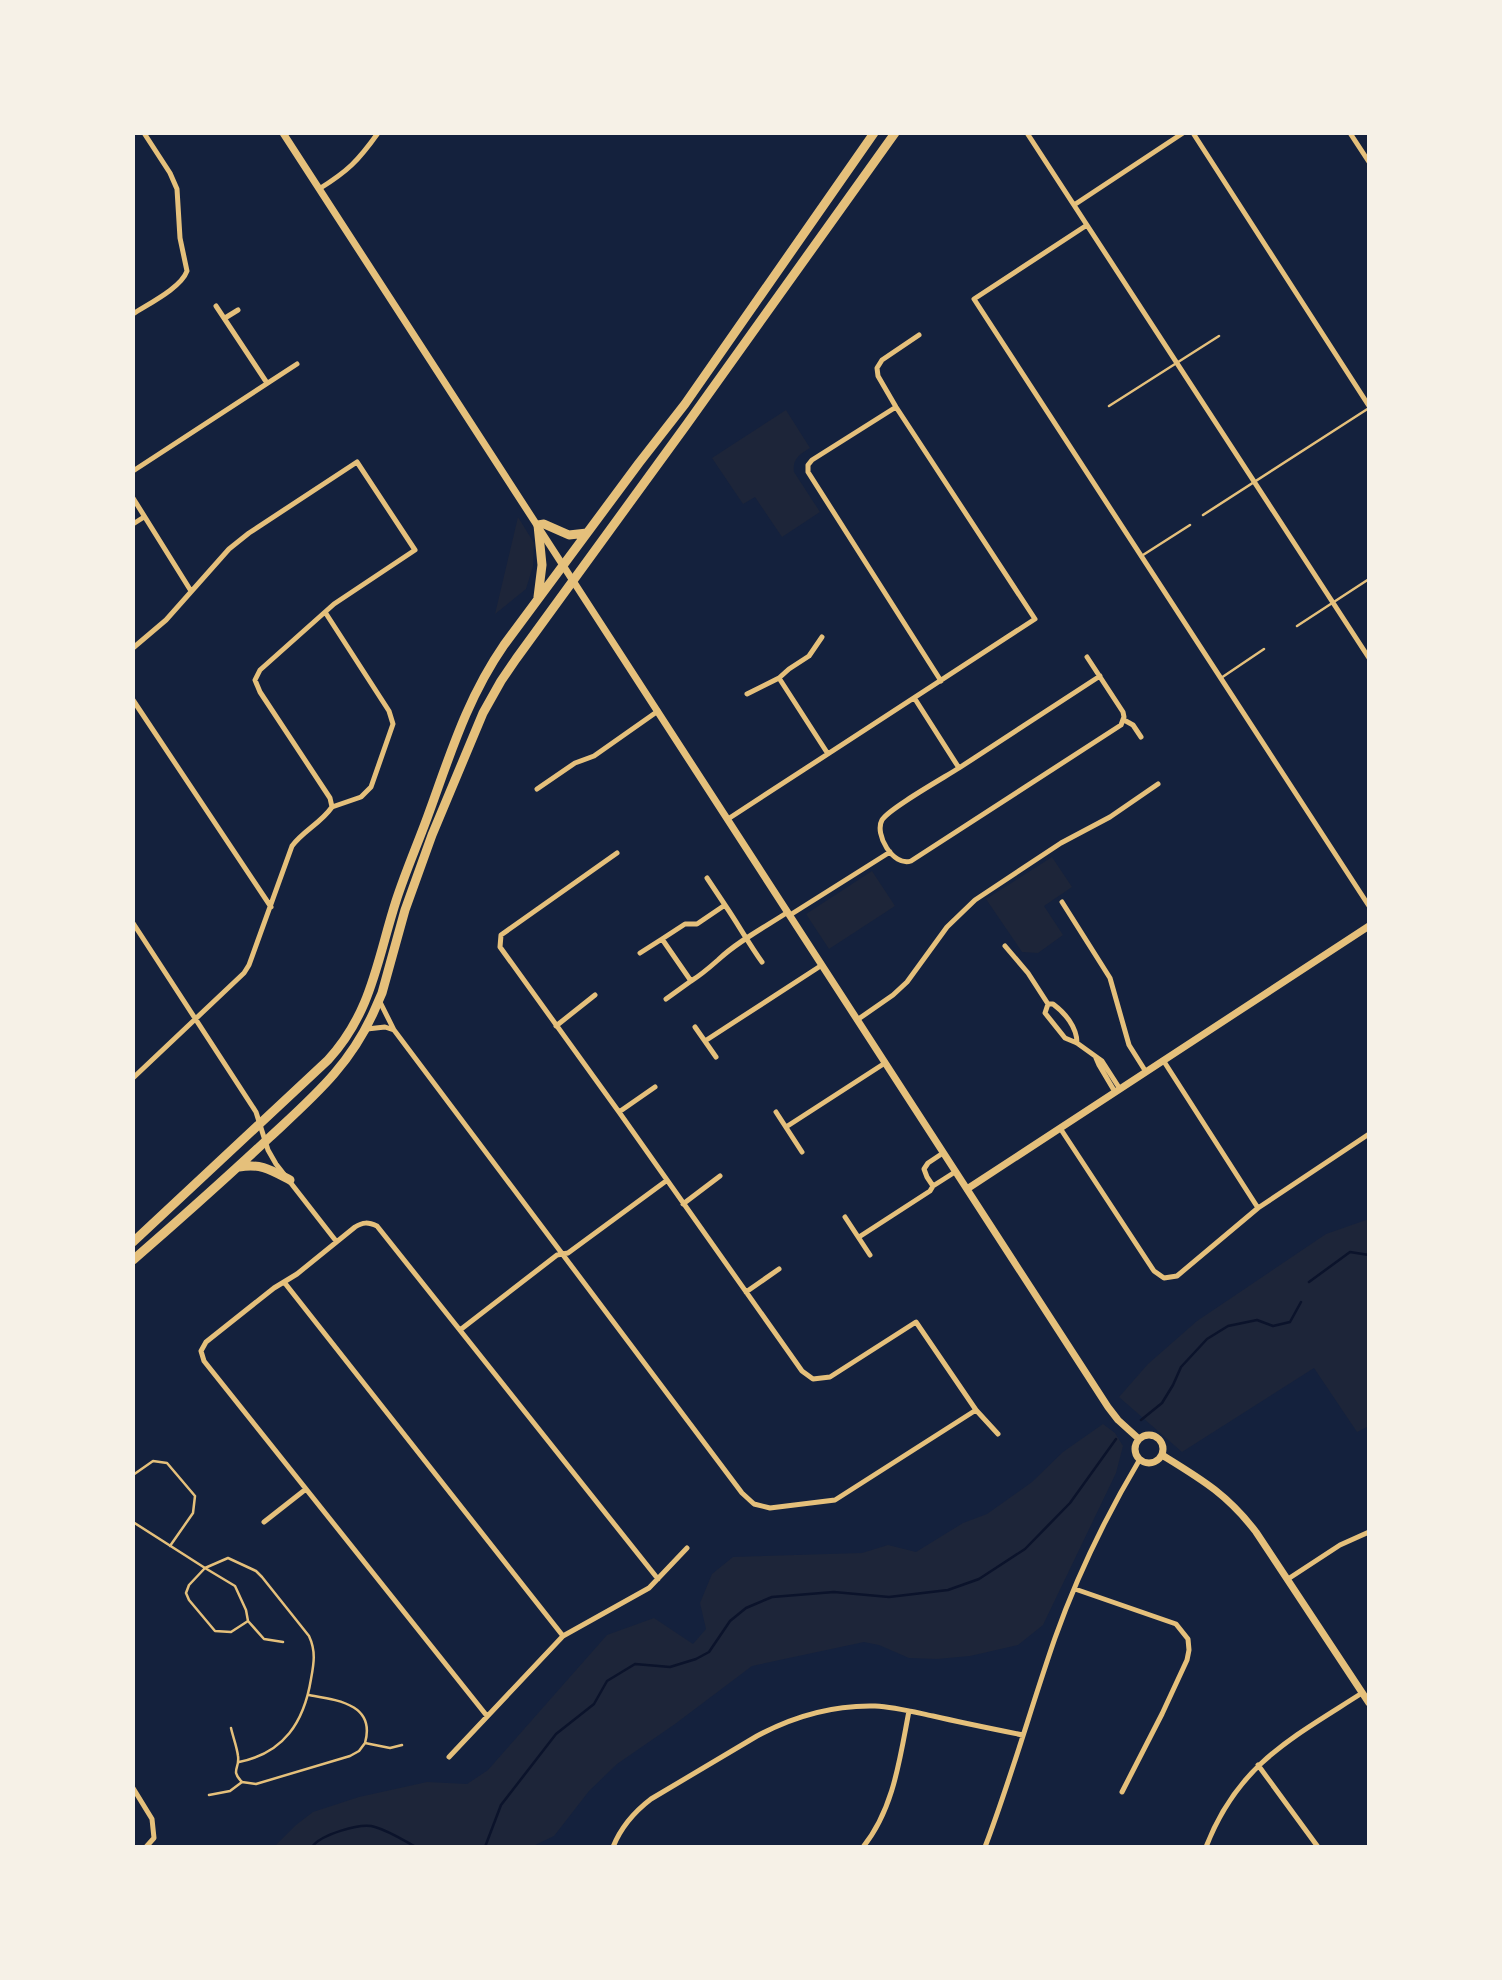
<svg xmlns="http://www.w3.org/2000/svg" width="1502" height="1980" font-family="Arial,sans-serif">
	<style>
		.green { fill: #1d2539 }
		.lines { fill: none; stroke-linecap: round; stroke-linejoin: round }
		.stream { stroke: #0b132b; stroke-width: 2.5 }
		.service { stroke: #e5c07b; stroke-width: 2.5 }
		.minor { stroke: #e5c07b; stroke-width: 5 }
		.tertiary { stroke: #e5c07b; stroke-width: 7 }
		.trunk { stroke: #e5c07b; stroke-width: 9 }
	</style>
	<rect width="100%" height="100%" fill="#14213d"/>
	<path class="green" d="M 786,410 L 810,448 C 800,454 792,459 794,472 L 820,512 L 782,537 L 755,497 L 743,504 L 712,458 Z
		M 518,517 L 534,543 L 533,566 L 526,589 L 495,614 Z
		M 1052,857 L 1072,887 L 1044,906 L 1063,935 L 1038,953 L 1022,952 L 986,899 Z
		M 872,871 L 895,906 L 829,949 L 806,914 Z
		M 1369,1219 L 1369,1426 L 1357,1432 L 1314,1368 L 1182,1452 L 1119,1397 L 1148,1364 L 1197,1321 L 1326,1234 Z
		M 1103,1424 L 1115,1433 L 1123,1446 L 1116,1473 L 1043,1625 L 1018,1645 L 970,1656 L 937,1659 L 909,1658 L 879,1645 L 864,1642 L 752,1666 L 675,1724 L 617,1764 L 589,1791 L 554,1836 L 531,1847 L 274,1847 L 296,1825 L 313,1812 L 359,1797 L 427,1782 L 467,1784 L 488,1770 L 607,1635 L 654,1618 L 693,1644 L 706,1629 L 700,1603 L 712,1574 L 733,1557 L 862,1553 L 888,1545 L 916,1552 L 963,1523 L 987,1514 L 1032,1482 L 1063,1452 Z"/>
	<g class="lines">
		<path class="stream" d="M 1309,1282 L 1350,1252 L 1369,1255
			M 1141,1420 L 1162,1403 L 1173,1385 L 1181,1367 L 1207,1339 L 1228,1326 L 1257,1320 L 1273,1326 L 1290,1322 L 1301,1302
			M 312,1847 C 320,1835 361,1822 375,1827 C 389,1831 403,1840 416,1847
			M 485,1847 L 501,1805 L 556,1734 L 594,1704 L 607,1681 L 635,1664 L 670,1667 L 696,1659 L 709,1652 L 730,1621 L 746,1608 L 772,1597 L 834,1592 L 889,1597 L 948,1590 L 979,1579 L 1025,1549 L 1070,1503 L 1116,1439"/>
		<path class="service" d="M 1109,406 L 1219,336
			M 1203,515 L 1369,408
			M 1143,555 L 1190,525
			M 1297,626 L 1369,579
			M 1221,678 L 1264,649
			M 133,1475 L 153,1461 L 167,1463 L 195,1496 L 193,1513 L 170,1546
			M 133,1522 L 205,1568 L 228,1558 L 256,1571 L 262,1577 L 309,1636 C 316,1651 314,1663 311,1679 C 304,1722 284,1753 239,1762
			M 248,1621 L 231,1632 L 215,1631 L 189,1600 L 186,1593 L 189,1585 L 205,1568 L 235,1586 L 246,1610 L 248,1621 L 264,1639 L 283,1642
			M 309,1695 C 337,1700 376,1704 365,1743 L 390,1748 L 402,1745
			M 231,1728 C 233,1737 237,1747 238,1756 C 240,1769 230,1770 242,1782
			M 209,1795 L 230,1791 L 242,1782 L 256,1784 L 350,1756 L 359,1751 L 365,1743"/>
		<path class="minor" d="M 1027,133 L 1369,658
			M 1193,133 L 1369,406
			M 1350,133 L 1369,162
			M 319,189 C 348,171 358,161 378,133
			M 1074,205 L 1183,133
			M 1087,225 L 974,299 L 1369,906
			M 216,306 L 267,383
			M 133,314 C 148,304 181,288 187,271 L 180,238 L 177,189 L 170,173 L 144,133
			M 225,318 L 238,310
			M 896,407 L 812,460 L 808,465 L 808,472 L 941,681
			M 133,471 L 297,364
			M 133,498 L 191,591
			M 133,524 L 144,517
			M 325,612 L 389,711 L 393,724 L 371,787 L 361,797 L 332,807
			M 822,637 L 809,656 L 789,669 L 779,678 L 828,754
			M 133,648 L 166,620 L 229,549 L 249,533 L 357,462 L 415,550 L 334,604 L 260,670 L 255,680 L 260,692 L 330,798 L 332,807 C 321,823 303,831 292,846 L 249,965 L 244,973 L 133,1078
			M 747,694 L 779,678
			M 915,699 L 959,768 L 1100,676
			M 133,700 L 271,907
			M 1124,720 L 1133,725 L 1141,737
			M 959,768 C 945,777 888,809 882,820 C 874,834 893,867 911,861 L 1121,725 L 1124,717 L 1123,712 L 1087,657
			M 537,789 L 575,763 L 594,756 L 658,711
			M 728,819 L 1035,619 L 896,407 L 878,376 L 877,368 L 882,360 L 919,335
			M 617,853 L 501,935 L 500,947 L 619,1112 L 802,1371 L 813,1379 L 830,1377 L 916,1322 L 976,1410 L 998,1434
			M 707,878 L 725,905
			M 1062,902 L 1110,978 L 1129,1045 L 1146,1072
			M 790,915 L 890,852
			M 133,923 L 256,1112 L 268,1150 L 276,1164 L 336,1241
			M 1005,946 L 1028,973 L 1048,1004 L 1053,1004 C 1065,1013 1077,1027 1077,1043
			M 640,953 L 662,939
			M 762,962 C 749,944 738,924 725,905 L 697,924 L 685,924 L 662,939 L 691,981 C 701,975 709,968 718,960 C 738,941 765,927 788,912
			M 666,999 L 691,981
			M 379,1000 L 394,1030 L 742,1493 L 754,1504 L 770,1508 L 835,1500 L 976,1410
			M 1048,1004 L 1045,1013 L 1065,1038 L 1077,1043 L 1102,1061 L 1120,1089
			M 857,1020 L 893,995 L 907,982 L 947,927 L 975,900 L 1061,843 L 1110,817 L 1158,784
			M 556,1026 L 595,995
			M 695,1027 L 716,1057
			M 367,1029 L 385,1027 L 394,1030
			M 705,1041 L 822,965
			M 1096,1058 L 1099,1065 L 1115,1092
			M 1163,1060 L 1258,1208
			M 619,1112 L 655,1087
			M 776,1112 L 802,1152
			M 786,1127 L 885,1063
			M 1060,1128 L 1154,1271 L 1164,1278 L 1177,1276 L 1258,1208 L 1369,1134
			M 933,1186 L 955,1172
			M 683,1204 L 720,1176
			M 845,1217 L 870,1255
			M 859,1237 L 930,1191 L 933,1186 L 927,1177 L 924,1169 L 928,1163 L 943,1153
			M 284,1282 L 563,1636
			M 746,1292 L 779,1269
			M 460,1330 L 557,1255 L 568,1253 L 666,1181
			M 264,1522 L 306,1489
			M 1288,1579 L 1340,1545 L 1369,1532
			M 1075,1589 L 1176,1624 L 1188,1639 L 1189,1650 L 1187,1660 L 1162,1714 L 1122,1792
			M 487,1716 L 204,1361 L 201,1351 L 206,1342 L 274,1288 L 297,1274 L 355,1227 C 363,1222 368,1222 377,1226 L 658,1579
			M 449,1757 L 563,1636 L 649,1588 L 687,1548
			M 1258,1765 L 1318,1847
			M 133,1788 L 152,1819 L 154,1838 L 146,1847
			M 613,1847 C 621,1827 634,1812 651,1799 L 757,1736 C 794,1716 833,1705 875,1706 C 895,1707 914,1712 933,1716 C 963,1723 993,1729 1023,1735
			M 863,1847 C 894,1809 900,1757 909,1711
			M 985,1847 C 1011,1779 1031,1707 1055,1638 C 1077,1576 1106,1516 1140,1459
			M 1206,1847 C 1238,1764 1292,1738 1362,1693"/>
		<path class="tertiary" d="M 283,133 L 1108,1407 L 1118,1420 L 1139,1439
			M 967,1189 L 1369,926
			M1135 1449a14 14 0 1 1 28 0a14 14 0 1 1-28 0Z
			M 1162,1455 C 1201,1479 1227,1494 1256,1532 L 1369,1703"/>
		<path class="trunk" d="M 538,597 L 542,565 L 538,525 L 544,524 L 569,535 L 587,533
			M 239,1167 C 261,1163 271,1170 290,1180
			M 133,1242 L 328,1060 C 372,1012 377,960 396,901 C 406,870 419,841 430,810 C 451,752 468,697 504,645 L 639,463 L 685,404 L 874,133
			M 133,1260 C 179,1220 225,1179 270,1137 C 313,1097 351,1065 375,1009 L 382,993 L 405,910 L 432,835 L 483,713 L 501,681 L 516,659 L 687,424 L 895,133"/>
	</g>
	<rect width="1502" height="1980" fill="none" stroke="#f6f1e7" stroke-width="270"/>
</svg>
